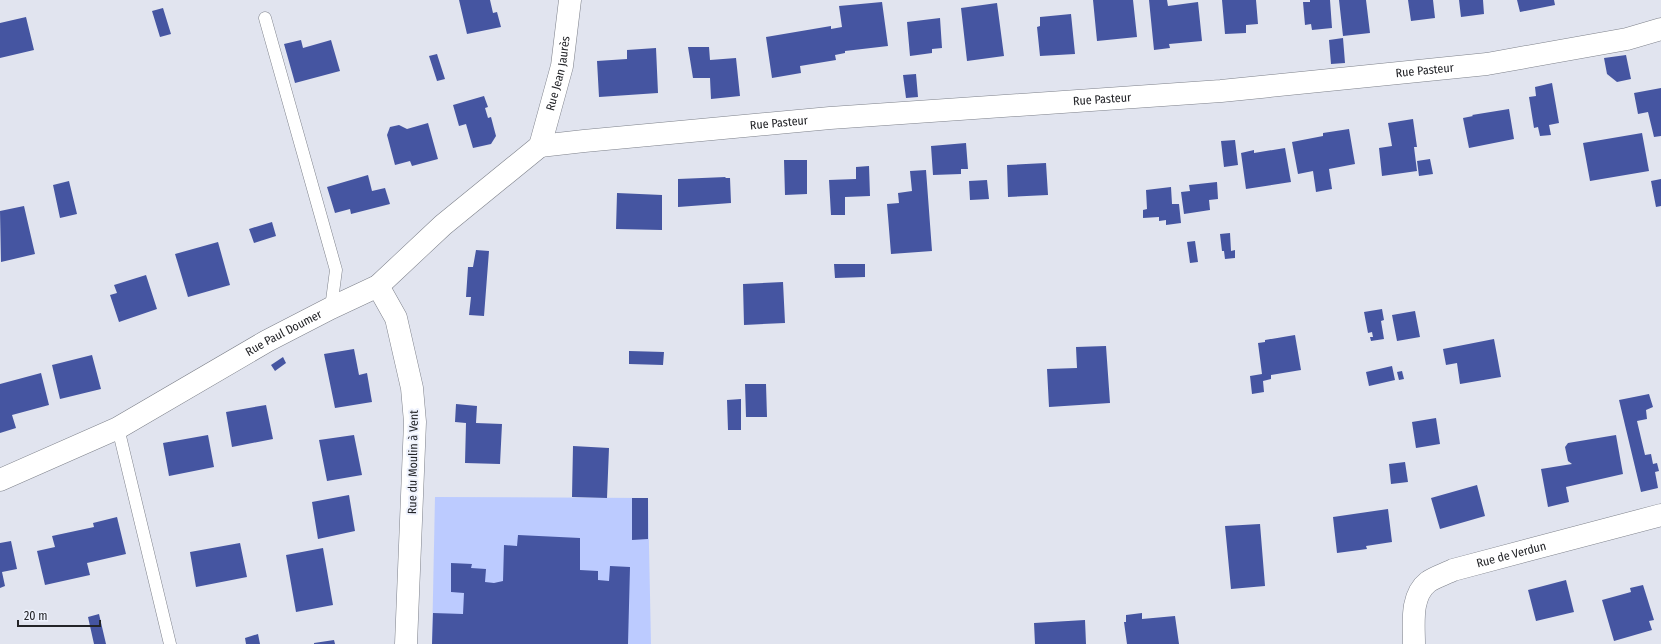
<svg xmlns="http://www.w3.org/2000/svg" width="1661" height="644" font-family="'Fira Sans Condensed',sans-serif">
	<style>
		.green { fill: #bccbff }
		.building { fill: #4555a1 }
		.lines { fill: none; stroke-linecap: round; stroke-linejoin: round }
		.lane-casing { stroke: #7d808a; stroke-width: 13 }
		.street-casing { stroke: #7d808a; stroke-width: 23 }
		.lane { stroke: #fff; stroke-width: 12 }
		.street { stroke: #fff; stroke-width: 22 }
		.labels { text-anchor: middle; stroke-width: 4; stroke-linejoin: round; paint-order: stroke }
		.street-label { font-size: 12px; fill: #232428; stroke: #eef2fd }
	</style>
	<rect width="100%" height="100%" fill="#e1e4ef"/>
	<path class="green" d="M 435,497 L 648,498 L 651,644 L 432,644 Z"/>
	<path class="building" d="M 459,0 L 490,0 L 493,13 L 497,12 L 501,27 L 467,34 Z
		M 1093,0 L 1133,0 L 1137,37 L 1097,41 Z
		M 1149,0 L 1167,0 L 1168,6 L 1198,2 L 1202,41 L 1169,44 L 1170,48 L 1154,50 Z
		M 1222,0 L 1256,0 L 1258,24 L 1246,25 L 1246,33 L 1225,34 Z
		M 1310,0 L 1330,0 L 1332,28 L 1312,30 L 1311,24 L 1305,25 L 1303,2 L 1310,2 Z
		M 1339,0 L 1366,0 L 1370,33 L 1343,36 Z
		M 1408,0 L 1433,0 L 1435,18 L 1411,21 Z
		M 1459,0 L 1483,0 L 1484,14 L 1461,17 Z
		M 1517,0 L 1554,0 L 1555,5 L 1520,12 Z
		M 882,2 L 888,46 L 845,51 L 845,53 L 835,55 L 836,60 L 800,66 L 801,73 L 772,78 L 766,37 L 831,26 L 831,29 L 842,27 L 839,6 Z
		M 997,3 L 1004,56 L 967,61 L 961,8 Z
		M 163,8 L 171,34 L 160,37 L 152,11 Z
		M 1071,14 L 1075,54 L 1040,56 L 1037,27 L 1040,26 L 1040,17 Z
		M 26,17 L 34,50 L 0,58 L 0,23 Z
		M 940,18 L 942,48 L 932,49 L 932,53 L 910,56 L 907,22 Z
		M 1343,38 L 1345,63 L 1331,64 L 1329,40 Z
		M 301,40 L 303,48 L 331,40 L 340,71 L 295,83 L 284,44 Z
		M 688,47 L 709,47 L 710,60 L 736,58 L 740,96 L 711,99 L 710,78 L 693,78 Z
		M 656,48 L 658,93 L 599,97 L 597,61 L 627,59 L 627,50 Z
		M 437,54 L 445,79 L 437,81 L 429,56 Z
		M 1626,55 L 1631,79 L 1617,82 L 1607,74 L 1604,58 Z
		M 916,74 L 918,97 L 906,98 L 903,75 Z
		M 1552,83 L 1559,123 L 1549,125 L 1551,135 L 1540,136 L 1538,127 L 1534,128 L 1529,97 L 1536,96 L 1535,87 Z
		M 1661,88 L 1661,136 L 1654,137 L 1648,112 L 1638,114 L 1634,93 Z
		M 484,96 L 488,107 L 485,108 L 488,118 L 491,117 L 496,136 L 491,144 L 473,148 L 466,124 L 459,126 L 453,105 Z
		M 1509,109 L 1514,139 L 1469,148 L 1463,118 L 1473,116 L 1472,115 Z
		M 1413,119 L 1417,147 L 1414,147 L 1417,171 L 1382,176 L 1379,148 L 1392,146 L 1388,123 Z
		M 428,123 L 438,159 L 412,166 L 410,161 L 395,165 L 387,135 L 390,127 L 399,125 L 407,129 Z
		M 1349,129 L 1355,164 L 1329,169 L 1332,189 L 1316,192 L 1313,171 L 1298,174 L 1292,142 L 1323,136 L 1323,133 Z
		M 1642,133 L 1649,171 L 1590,181 L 1583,143 Z
		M 1235,140 L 1238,165 L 1224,167 L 1221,141 Z
		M 966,143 L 968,169 L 961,169 L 961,174 L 933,175 L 931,146 Z
		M 1285,148 L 1291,182 L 1246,189 L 1241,153 L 1254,150 L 1254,153 Z
		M 1430,159 L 1433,174 L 1419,176 L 1417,161 Z
		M 784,160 L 807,160 L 807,194 L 785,195 Z
		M 1046,163 L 1048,195 L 1008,197 L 1007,165 Z
		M 869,166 L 870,196 L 845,197 L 845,215 L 831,215 L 829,180 L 856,179 L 856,167 Z
		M 926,170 L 932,251 L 891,254 L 887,204 L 899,203 L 898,193 L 912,191 L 910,171 Z
		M 368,175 L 372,191 L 385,188 L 390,204 L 351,214 L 350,209 L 335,213 L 327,187 Z
		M 726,177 L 725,178 L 730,178 L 731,203 L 678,207 L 678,179 Z
		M 1661,179 L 1661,206 L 1656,207 L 1651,181 Z
		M 987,180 L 989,199 L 970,200 L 969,181 Z
		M 69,181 L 77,214 L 60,218 L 53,185 Z
		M 1217,182 L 1218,199 L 1209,200 L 1210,210 L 1184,214 L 1181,192 L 1190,191 L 1189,185 Z
		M 1171,187 L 1172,204 L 1179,204 L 1181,223 L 1166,225 L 1166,220 L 1159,221 L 1159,217 L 1143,218 L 1143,210 L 1147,209 L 1146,190 Z
		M 617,193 L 662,195 L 662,230 L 616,229 Z
		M 24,206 L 35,254 L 1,262 L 0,211 Z
		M 272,222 L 276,236 L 254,243 L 249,229 Z
		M 1230,233 L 1231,251 L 1235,250 L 1235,258 L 1225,259 L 1224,251 L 1222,251 L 1220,234 Z
		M 1195,241 L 1198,262 L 1190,263 L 1187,242 Z
		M 218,242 L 230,285 L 188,297 L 175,254 Z
		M 476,250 L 489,251 L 484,316 L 469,315 L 471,297 L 466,297 L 468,267 L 473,267 Z
		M 834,264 L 865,264 L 865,277 L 835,278 Z
		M 146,275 L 157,309 L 119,322 L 110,295 L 117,293 L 114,285 Z
		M 783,282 L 785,323 L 744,325 L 743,284 Z
		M 1382,309 L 1384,320 L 1381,321 L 1384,339 L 1371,341 L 1370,337 L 1373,337 L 1372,332 L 1368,333 L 1364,312 Z
		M 1415,311 L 1420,337 L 1397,341 L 1392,315 Z
		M 1295,335 L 1301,370 L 1271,375 L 1271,379 L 1263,381 L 1264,392 L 1252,394 L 1250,376 L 1262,374 L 1258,343 L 1265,342 L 1265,340 Z
		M 1494,339 L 1501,377 L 1460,384 L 1457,363 L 1446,365 L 1443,349 Z
		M 1106,346 L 1110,403 L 1049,407 L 1047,369 L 1077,368 L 1076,347 Z
		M 354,349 L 359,375 L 367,373 L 372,402 L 335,408 L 324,354 Z
		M 629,351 L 664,352 L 663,365 L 629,364 Z
		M 92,355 L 101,389 L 60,399 L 52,365 Z
		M 283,357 L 286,363 L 275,371 L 271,365 Z
		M 1392,366 L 1395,380 L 1369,386 L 1366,372 Z
		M 1402,371 L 1404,379 L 1399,380 L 1397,372 Z
		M 41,373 L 49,405 L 12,415 L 16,428 L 0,433 L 0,384 Z
		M 745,384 L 766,384 L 767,417 L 746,417 Z
		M 1649,394 L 1653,407 L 1646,410 L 1647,419 L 1637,421 L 1645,455 L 1651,454 L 1653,464 L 1657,463 L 1659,471 L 1655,472 L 1658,488 L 1641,492 L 1619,400 Z
		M 741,399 L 741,430 L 728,430 L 727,400 Z
		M 456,404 L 477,406 L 476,423 L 502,424 L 500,464 L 465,463 L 466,423 L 455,422 Z
		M 266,405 L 273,439 L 232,447 L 226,412 Z
		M 1436,418 L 1440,444 L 1416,448 L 1412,422 Z
		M 208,435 L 214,467 L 169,476 L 163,443 Z
		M 354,435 L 362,475 L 327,481 L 319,440 Z
		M 1616,435 L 1623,474 L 1566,487 L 1569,502 L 1548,507 L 1541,469 L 1572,464 L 1568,461 L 1565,447 L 1568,443 Z
		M 573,446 L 609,448 L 607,498 L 572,497 Z
		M 1405,462 L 1408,482 L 1391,484 L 1389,464 Z
		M 1477,485 L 1485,516 L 1440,529 L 1431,498 Z
		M 349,495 L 355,531 L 318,539 L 312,502 Z
		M 632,498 L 648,498 L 648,539 L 632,540 Z
		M 1388,509 L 1392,542 L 1366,546 L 1367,549 L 1337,553 L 1333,517 Z
		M 117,517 L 126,554 L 87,563 L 90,575 L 45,585 L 37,551 L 55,547 L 52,536 L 94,527 L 93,523 Z
		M 1260,524 L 1265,586 L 1231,589 L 1225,526 Z
		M 518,535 L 580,538 L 580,570 L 598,571 L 598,580 L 609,581 L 610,566 L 630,567 L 628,644 L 432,644 L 433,613 L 463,614 L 464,593 L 451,592 L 451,563 L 472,564 L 471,568 L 486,569 L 485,582 L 494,583 L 503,581 L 504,545 L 517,546 Z
		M 11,541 L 17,569 L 2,572 L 5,586 L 0,588 L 0,543 Z
		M 240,543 L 247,577 L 196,587 L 190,552 Z
		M 323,548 L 333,605 L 296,612 L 286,555 Z
		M 1566,580 L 1574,612 L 1536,621 L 1528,590 Z
		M 1643,585 L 1654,620 L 1649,621 L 1652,630 L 1614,641 L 1602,600 L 1631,592 L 1630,588 Z
		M 1142,613 L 1142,619 L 1175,616 L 1179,644 L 1127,644 L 1124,622 L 1126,622 L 1126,615 Z
		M 99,614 L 106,644 L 94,644 L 88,617 Z
		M 1085,620 L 1086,644 L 1035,644 L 1034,623 Z
		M 258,634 L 260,644 L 246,644 L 245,638 Z
		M 334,640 L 335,644 L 314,644 L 314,643 Z"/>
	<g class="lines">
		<g class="lane-casing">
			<path id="lane" d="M 265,18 L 336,270 L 331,308
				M 118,428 L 170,644"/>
		</g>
		<g class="street-casing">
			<g id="street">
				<path id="s1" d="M 540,146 L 584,141 L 830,118 L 1221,91 L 1487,64 L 1627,39 L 1661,29"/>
				<path id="s2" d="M 540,146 L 562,66 L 570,0"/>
				<path d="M 378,286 L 396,318 L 412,388 L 415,422 L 406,644"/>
				<path id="s3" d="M 0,480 L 118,428 L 267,341 L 331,308 L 378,286 L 443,225 L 540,146"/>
				<path id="s4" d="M 1414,644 C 1414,624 1410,596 1428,582 C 1435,577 1445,574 1453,570 L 1661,515"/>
			</g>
		</g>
		<use href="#lane" class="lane"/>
		<use href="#street" class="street"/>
	</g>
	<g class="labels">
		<g class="street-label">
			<text dy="4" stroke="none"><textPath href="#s1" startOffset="888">Rue Pasteur</textPath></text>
			<text dy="4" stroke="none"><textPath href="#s2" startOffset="75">Rue Jean Jaurès</textPath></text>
			<text dy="4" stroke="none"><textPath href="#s1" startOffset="564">Rue Pasteur</textPath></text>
			<text dy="4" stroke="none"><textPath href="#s1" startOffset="240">Rue Pasteur</textPath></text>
			<text dy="4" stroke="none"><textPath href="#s3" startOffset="320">Rue Paul Doumer</textPath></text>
			<text transform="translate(413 462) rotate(-89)" y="4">Rue du Moulin à Vent</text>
			<text dy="4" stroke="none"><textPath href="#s4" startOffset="154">Rue de Verdun</textPath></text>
		</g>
	</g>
	<path d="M18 620v6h82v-6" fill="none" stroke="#232428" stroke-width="2"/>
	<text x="24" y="620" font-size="12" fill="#232428" stroke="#eef2fd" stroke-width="3" paint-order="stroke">20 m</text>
</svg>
